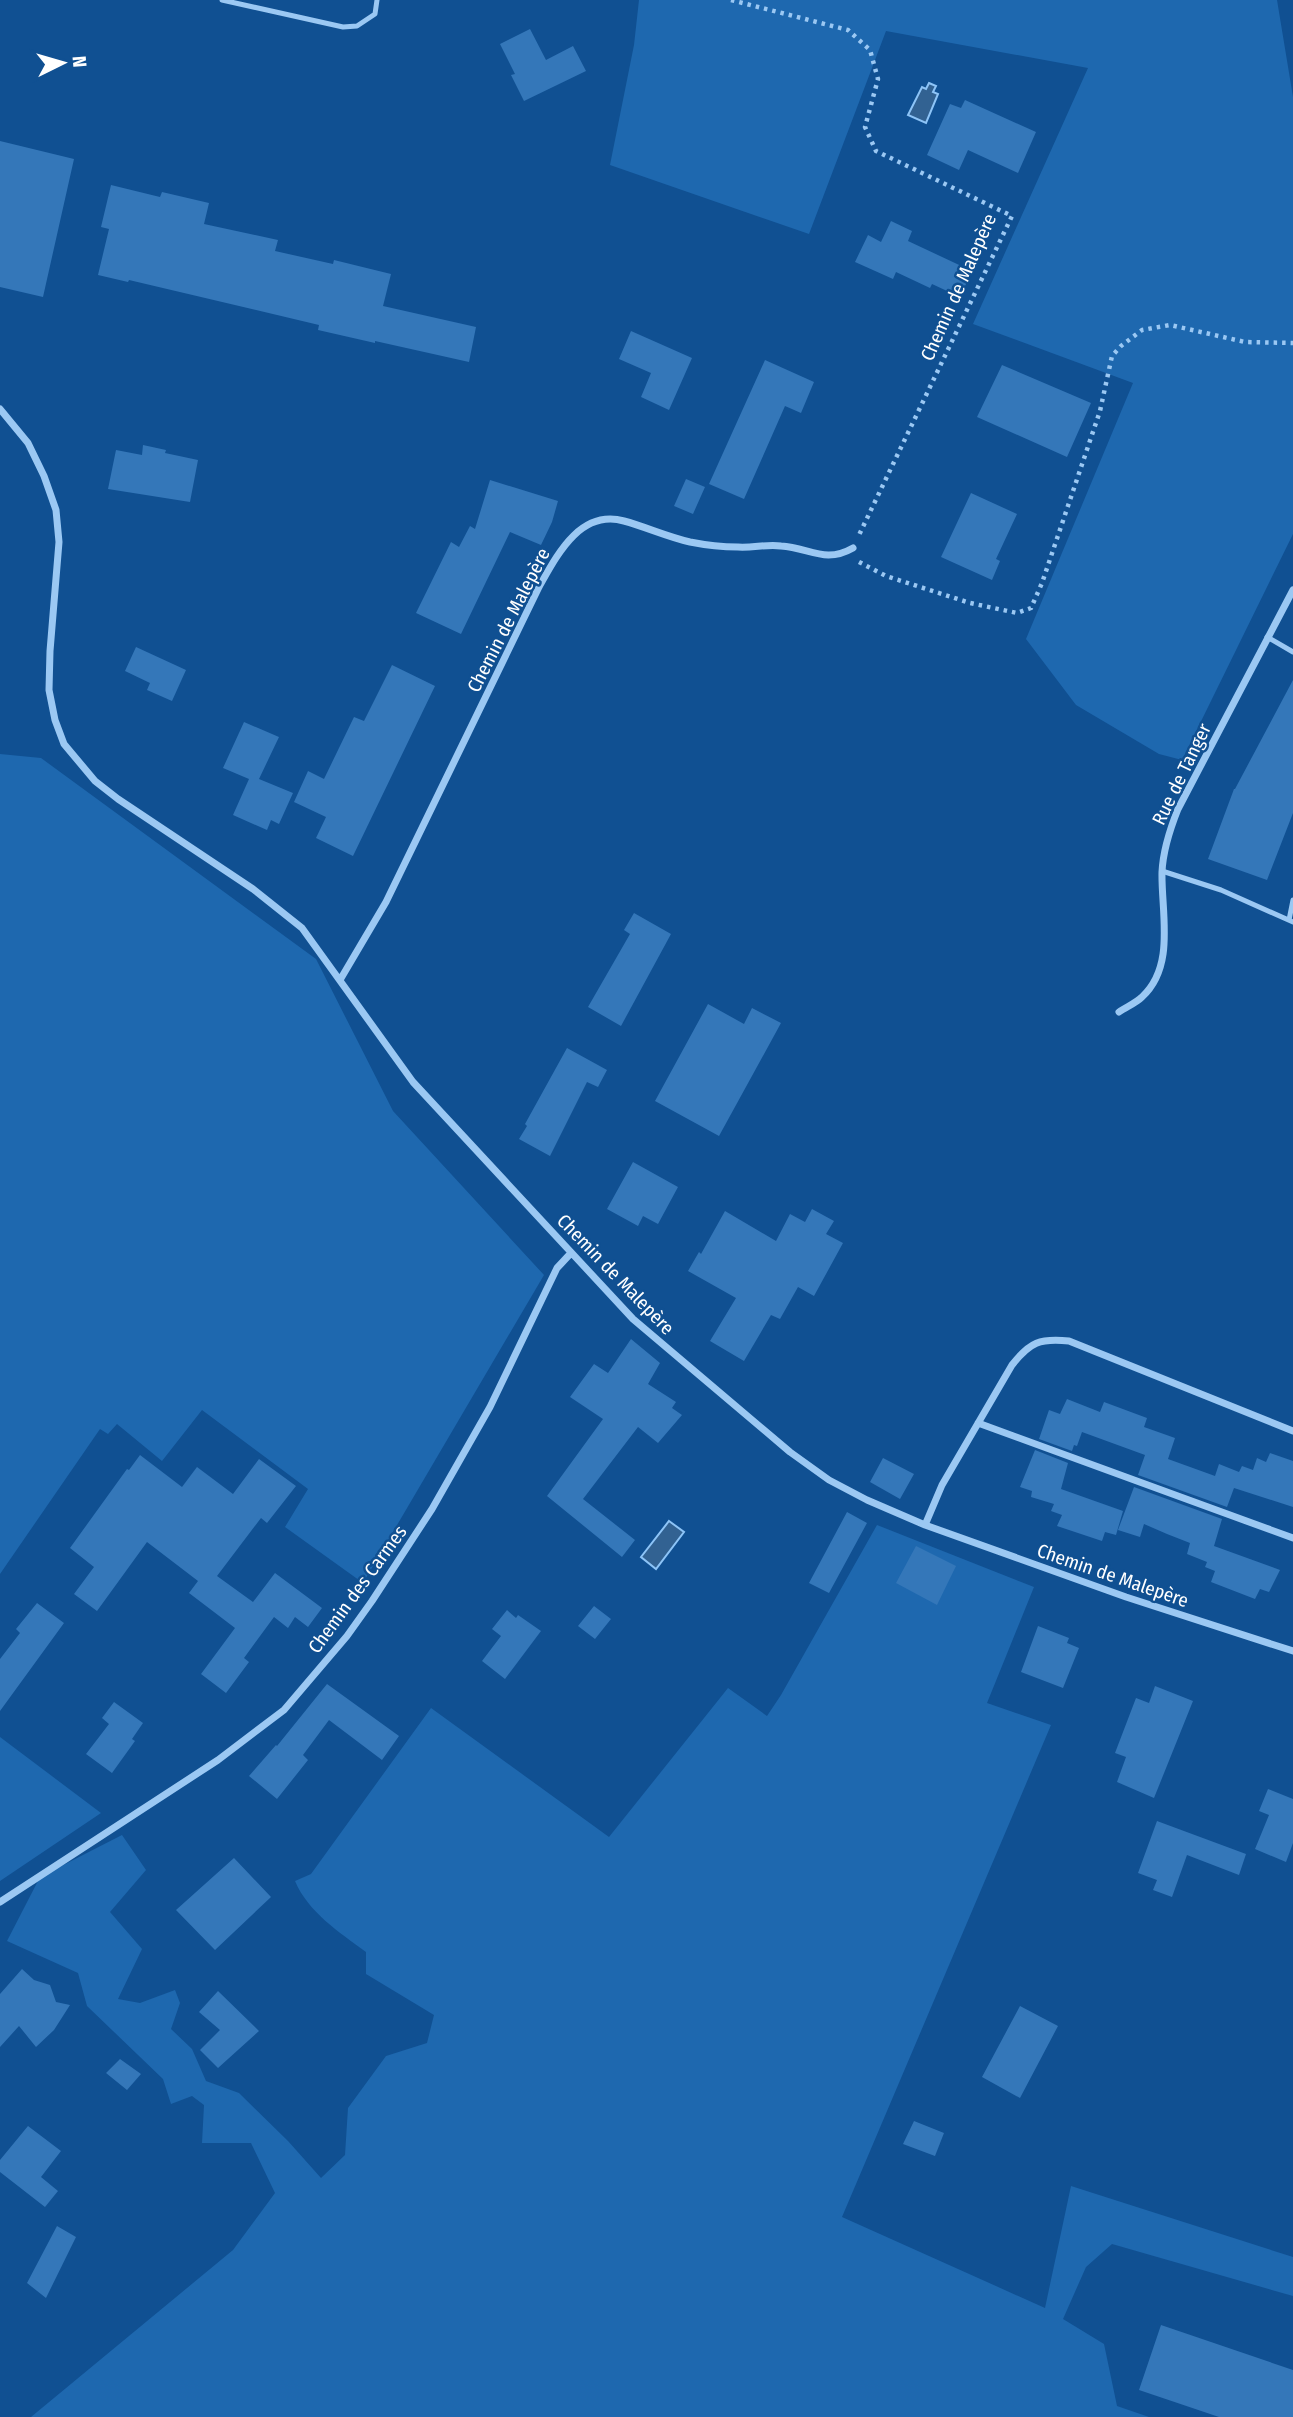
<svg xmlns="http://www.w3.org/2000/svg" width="1293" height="2417" font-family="'Fira Sans Condensed',sans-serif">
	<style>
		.green { fill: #1e68af }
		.water { fill: #326292; stroke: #8dc4f7; stroke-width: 2 }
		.building { fill: #3477b9 }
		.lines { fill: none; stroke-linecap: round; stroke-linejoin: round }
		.path { stroke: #9bc8f3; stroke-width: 4.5; stroke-dasharray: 3.5 5; stroke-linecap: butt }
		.lane { stroke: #9bc8f3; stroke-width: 5 }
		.street { stroke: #9bc8f3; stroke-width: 7 }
		.labels { text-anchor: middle; stroke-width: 5; stroke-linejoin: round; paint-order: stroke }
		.street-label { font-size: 19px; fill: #fff; stroke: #105092 }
	</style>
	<rect width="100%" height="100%" fill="#105092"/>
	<path class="green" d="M 639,0 L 1277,0 L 1293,97 L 1293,534 L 1182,760 L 1159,754 L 1076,705 L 1026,639 L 1133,383 L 973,324 L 1088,68 L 886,31 L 809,234 L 610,165 L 634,45 Z
		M 0,754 L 41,758 L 316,959 L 393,1111 L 544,1275 L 363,1583 L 285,1527 L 308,1489 L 202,1410 L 162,1461 L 117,1424 L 108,1434 L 100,1429 L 0,1574 Z
		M 877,1525 L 1034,1587 L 987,1703 L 1051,1725 L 842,2217 L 1045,2308 L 1071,2186 L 1293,2257 L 1293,2296 L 1112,2244 L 1086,2267 L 1063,2319 L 1104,2344 L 1117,2406 L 1149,2417 L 31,2417 L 233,2250 L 275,2193 L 251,2143 L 202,2143 L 204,2105 L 192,2096 L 171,2104 L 163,2079 L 87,2006 L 78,1973 L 7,1941 L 40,1877 L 122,1835 L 146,1870 L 110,1912 L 142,1949 L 118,1999 L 140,2003 L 175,1990 L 180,2003 L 171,2029 L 192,2049 L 206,2081 L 239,2093 L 288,2141 L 321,2178 L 345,2155 L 348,2108 L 386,2056 L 427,2043 L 434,2015 L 366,1974 L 366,1952 C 339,1932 308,1912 295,1881 L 311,1874 L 431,1708 L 609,1837 L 728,1688 L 767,1716 L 781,1695 Z
		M 0,1737 L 101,1813 L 0,1881 Z"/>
	<path class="water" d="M 929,83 L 936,86 L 933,92 L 938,94 L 926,123 L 908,115 L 922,87 L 926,89 Z
		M 669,1521 L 684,1532 L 656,1569 L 641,1557 Z"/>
	<path class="building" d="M 530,29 L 546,60 L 573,46 L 586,71 L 524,101 L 511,75 L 515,74 L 500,44 Z
		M 965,100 L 1036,132 L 1018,173 L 968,150 L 959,170 L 927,155 L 950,104 L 961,108 Z
		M 0,141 L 74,159 L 43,297 L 0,287 Z
		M 111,185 L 160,197 L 162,192 L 209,203 L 204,224 L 278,240 L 275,251 L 333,264 L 334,260 L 391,274 L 383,306 L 476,327 L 469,362 L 375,341 L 375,343 L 318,330 L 319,325 L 129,280 L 128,282 L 98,275 L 109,229 L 101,227 Z
		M 891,221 L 912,231 L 908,241 L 972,271 L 960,297 L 932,284 L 930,288 L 896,272 L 893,279 L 855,262 L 868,235 L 881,242 Z
		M 631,331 L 692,358 L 669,410 L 641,397 L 651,373 L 619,359 Z
		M 765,360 L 814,382 L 801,413 L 785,406 L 744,499 L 709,484 Z
		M 1002,365 L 1091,403 L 1067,457 L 977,417 Z
		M 143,445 L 166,450 L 165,453 L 198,460 L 190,502 L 108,489 L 116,450 L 142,455 Z
		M 686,479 L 705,487 L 693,514 L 674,506 Z
		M 490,480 L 558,501 L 552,522 L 541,545 L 510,532 L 461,634 L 416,613 L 451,542 L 459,547 L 470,526 L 475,529 Z
		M 971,493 L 1017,514 L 996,559 L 1000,561 L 992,580 L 941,557 Z
		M 136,647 L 186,670 L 172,701 L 147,690 L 150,683 L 125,671 Z
		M 392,665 L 435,686 L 353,856 L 316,838 L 326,817 L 294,802 L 308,771 L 324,779 L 354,717 L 364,721 Z
		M 1293,680 L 1293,813 L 1267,880 L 1208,859 L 1234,789 L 1235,789 Z
		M 244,722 L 279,737 L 259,779 L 293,793 L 279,824 L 271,820 L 267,830 L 233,815 L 249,779 L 223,768 Z
		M 634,913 L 671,934 L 621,1026 L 588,1007 L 630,934 L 624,930 Z
		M 708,1004 L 744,1024 L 752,1008 L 781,1023 L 719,1136 L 655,1101 Z
		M 567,1048 L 607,1070 L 598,1087 L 587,1082 L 550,1156 L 519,1139 L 527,1126 L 525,1124 Z
		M 633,1162 L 678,1187 L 658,1224 L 643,1216 L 638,1226 L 607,1209 Z
		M 812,1209 L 834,1221 L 826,1234 L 843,1243 L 814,1296 L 798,1287 L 780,1319 L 771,1315 L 744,1361 L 710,1341 L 736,1298 L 688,1271 L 699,1252 L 701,1254 L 725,1211 L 776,1241 L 790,1214 L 805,1222 Z
		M 631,1339 L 660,1363 L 648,1384 L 676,1402 L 672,1408 L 682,1415 L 658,1443 L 638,1427 L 583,1499 L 635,1540 L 622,1557 L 547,1496 L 603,1419 L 570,1397 L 594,1364 L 608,1373 Z
		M 1067,1399 L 1100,1412 L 1104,1402 L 1147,1418 L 1144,1427 L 1175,1438 L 1168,1459 L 1215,1476 L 1219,1464 L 1239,1472 L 1242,1466 L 1253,1470 L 1257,1458 L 1266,1462 L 1270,1453 L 1293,1461 L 1293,1507 L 1234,1488 L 1227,1507 L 1138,1475 L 1145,1455 L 1082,1432 L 1077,1446 L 1074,1445 L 1072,1451 L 1039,1439 L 1049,1410 L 1060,1414 Z
		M 1035,1450 L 1068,1463 L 1061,1489 L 1123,1511 L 1116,1535 L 1105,1532 L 1102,1541 L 1057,1526 L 1062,1515 L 1051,1511 L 1054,1504 L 1031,1497 L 1032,1491 L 1020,1487 Z
		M 140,1455 L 182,1487 L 197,1467 L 233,1494 L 259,1459 L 296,1486 L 267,1523 L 261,1518 L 217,1576 L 253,1602 L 275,1573 L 322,1608 L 308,1627 L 295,1617 L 288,1628 L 274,1617 L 244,1658 L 249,1662 L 226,1693 L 201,1674 L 235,1628 L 189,1593 L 198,1581 L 147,1542 L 97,1611 L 74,1594 L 94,1567 L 70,1548 L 127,1469 L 129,1470 Z
		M 883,1458 L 914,1474 L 900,1499 L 870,1482 Z
		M 1134,1487 L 1222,1519 L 1214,1546 L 1280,1570 L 1269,1592 L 1260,1589 L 1255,1599 L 1211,1582 L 1215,1571 L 1205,1567 L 1207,1562 L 1187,1554 L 1190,1543 L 1167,1534 L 1144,1524 L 1140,1537 L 1118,1530 Z
		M 847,1512 L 867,1523 L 829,1593 L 809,1583 Z
		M 916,1546 L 956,1566 L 937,1605 L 896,1583 Z
		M 37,1603 L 64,1623 L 0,1711 L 0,1659 L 20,1633 L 16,1629 Z
		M 594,1606 L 611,1619 L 595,1639 L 578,1626 Z
		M 507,1610 L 516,1618 L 518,1615 L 541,1631 L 505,1679 L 482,1661 L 501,1636 L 492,1629 Z
		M 1038,1626 L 1069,1638 L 1067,1643 L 1079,1648 L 1063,1688 L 1021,1672 Z
		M 327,1684 L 399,1736 L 382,1760 L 329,1720 L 303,1755 L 308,1760 L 277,1799 L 249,1776 L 276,1745 L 277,1746 Z
		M 1155,1686 L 1193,1701 L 1154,1798 L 1117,1782 L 1126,1757 L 1115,1753 L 1136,1698 L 1149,1703 Z
		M 114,1702 L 143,1723 L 132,1739 L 135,1741 L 112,1773 L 86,1754 L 109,1724 L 102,1718 Z
		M 1268,1789 L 1293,1799 L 1293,1843 L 1286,1862 L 1255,1849 L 1269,1815 L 1259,1811 Z
		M 1157,1821 L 1246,1854 L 1239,1875 L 1187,1855 L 1172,1897 L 1153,1890 L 1157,1880 L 1138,1873 Z
		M 234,1858 L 271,1897 L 215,1950 L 176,1910 Z
		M 22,1969 L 34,1980 L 50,1985 L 56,2002 L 70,2005 L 54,2030 L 36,2047 L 19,2026 L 0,2047 L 0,1994 Z
		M 218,1991 L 259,2031 L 218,2068 L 200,2050 L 220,2030 L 199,2012 Z
		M 1020,2006 L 1058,2026 L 1020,2098 L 982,2077 Z
		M 120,2059 L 141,2074 L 127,2090 L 106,2073 Z
		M 914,2121 L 944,2133 L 935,2156 L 903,2144 Z
		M 28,2126 L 61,2151 L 41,2177 L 58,2191 L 45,2207 L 0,2172 L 0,2160 Z
		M 57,2226 L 76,2237 L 46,2298 L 27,2283 Z
		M 1161,2325 L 1293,2370 L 1293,2417 L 1219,2417 L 1139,2390 Z"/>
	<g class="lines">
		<path class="path" d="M 731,0 L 848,30 L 870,50 L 878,79 L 865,127 L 876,151 L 1012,216 L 859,535
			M 859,562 L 886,576 L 970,603 L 1017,613 L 1031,608 L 1042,583 L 1100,411 L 1112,356 L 1121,346 L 1142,330 L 1170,325 L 1245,342 L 1293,343"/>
		<path class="lane" d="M 222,0 L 343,27 L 357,26 L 375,14 L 377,0
			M 1267,637 L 1293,652
			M 1162,871 L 1221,890 L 1293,922
			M 1289,920 L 1293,900"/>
		<path class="street" d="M 0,409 L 28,443 L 44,476 L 56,510 L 59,542 L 50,651 L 49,690 L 55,720 L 64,744 L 95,781 L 118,799 L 253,889 L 302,928 L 413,1082 L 633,1319 L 790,1452 L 829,1480 L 867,1500 L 925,1525 L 1126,1597 L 1293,1651
			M 340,980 L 386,902 L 539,587 C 557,555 580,509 624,521 C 646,527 668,537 690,542 C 705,545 723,547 738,547 C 753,548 767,544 781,546 C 810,548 825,564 853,548
			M 1119,1012 C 1126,1007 1136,1003 1142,997 C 1176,966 1161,912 1162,872 C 1163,850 1170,829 1178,809 L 1293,590
			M 978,1423 L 1293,1538
			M 925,1525 L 942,1485 L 1012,1365 C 1030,1342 1040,1338 1069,1341 L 1293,1431
			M 0,1902 L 218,1760 L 284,1710 L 347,1636 L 372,1601 L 432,1509 L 490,1407 L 557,1268 L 571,1253"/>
	</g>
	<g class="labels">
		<g class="street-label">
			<text transform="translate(958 287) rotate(-66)" y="7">Chemin de Malepère</text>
			<text transform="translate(508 620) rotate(-63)" y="7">Chemin de Malepère</text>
			<text transform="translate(1181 774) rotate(-64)" y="7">Rue de Tanger</text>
			<text transform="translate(616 1274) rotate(46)" y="7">Chemin de Malepère</text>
			<text transform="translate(1113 1575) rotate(19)" y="7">Chemin de Malepère</text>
			<text transform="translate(357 1589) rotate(-54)" y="7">Chemin des Carmes</text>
		</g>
	</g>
	<g transform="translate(63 63) rotate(85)" stroke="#105092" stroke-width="5" paint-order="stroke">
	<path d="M0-5L12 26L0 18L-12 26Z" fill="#ffffff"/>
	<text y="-10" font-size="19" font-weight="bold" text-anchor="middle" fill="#ffffff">N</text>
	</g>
</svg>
